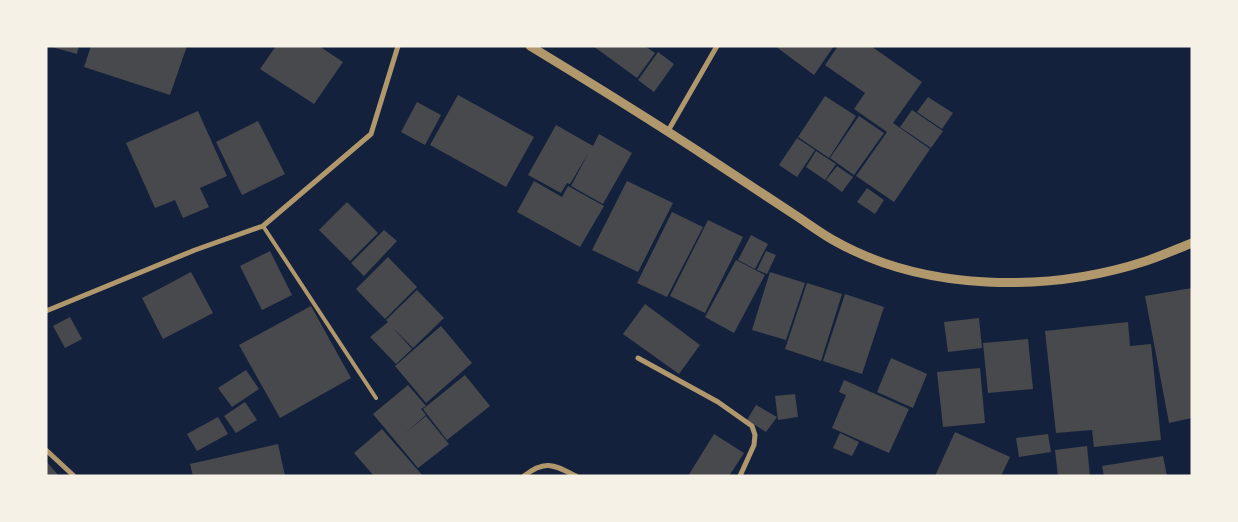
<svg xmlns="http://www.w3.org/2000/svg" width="1238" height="522" font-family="'Archivo Narrow',sans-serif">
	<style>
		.building { fill: #48494c }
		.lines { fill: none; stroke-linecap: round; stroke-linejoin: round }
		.service { stroke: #b1986c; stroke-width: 4 }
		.minor { stroke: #b1986c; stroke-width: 5 }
		.tertiary { stroke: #b1986c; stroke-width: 9 }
	</style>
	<rect width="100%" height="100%" fill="#14213d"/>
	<path class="building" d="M 48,46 L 79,46 L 77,54 Z
		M 91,46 L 187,46 L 170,95 L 84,67 Z
		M 276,46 L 319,46 L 343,62 L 314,104 L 260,69 Z
		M 593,46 L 645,46 L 655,53 L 637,78 Z
		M 775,46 L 834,46 L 814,75 Z
		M 838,46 L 871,46 L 922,82 L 893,123 L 930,149 L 894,202 L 856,176 L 887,132 L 854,109 L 865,93 L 825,65 Z
		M 658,52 L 674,64 L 654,92 L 638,80 Z
		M 458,95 L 534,137 L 506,187 L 430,145 Z
		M 825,96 L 856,116 L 829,158 L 798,137 Z
		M 928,97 L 953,113 L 942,129 L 917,112 Z
		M 417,102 L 441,115 L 425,145 L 401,132 Z
		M 912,110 L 943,131 L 931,148 L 900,127 Z
		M 198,111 L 227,176 L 200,188 L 209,207 L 183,218 L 175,200 L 155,208 L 126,143 Z
		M 859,116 L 884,133 L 854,175 L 830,158 Z
		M 258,121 L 285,174 L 242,195 L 216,142 Z
		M 556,125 L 593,146 L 599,134 L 632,153 L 603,204 L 571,186 L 589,152 L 570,184 L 567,183 L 561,193 L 528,175 Z
		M 797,138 L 815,150 L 797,177 L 779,165 Z
		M 816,151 L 836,164 L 825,180 L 806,167 Z
		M 837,166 L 853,177 L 842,192 L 826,180 Z
		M 534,181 L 562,197 L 568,186 L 604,206 L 580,247 L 517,212 Z
		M 627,181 L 673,203 L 638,272 L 592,250 Z
		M 867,188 L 884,200 L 875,214 L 857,202 Z
		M 347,202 L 378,233 L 350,261 L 319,230 Z
		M 672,212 L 703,227 L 667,297 L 637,283 Z
		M 708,220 L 743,237 L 705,313 L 670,296 Z
		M 384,230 L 397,241 L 364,276 L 351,263 Z
		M 751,235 L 768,244 L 755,269 L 738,260 Z
		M 270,251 L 292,295 L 262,310 L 240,266 Z
		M 766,251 L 776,255 L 767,274 L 757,270 Z
		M 388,257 L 417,287 L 385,319 L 356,289 Z
		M 736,260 L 765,275 L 734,333 L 705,317 Z
		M 191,272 L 213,313 L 163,339 L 142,298 Z
		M 770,272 L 805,283 L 786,340 L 752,330 Z
		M 807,283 L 842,294 L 821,361 L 785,349 Z
		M 1192,288 L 1192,418 L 1169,423 L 1145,296 Z
		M 417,290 L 444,318 L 413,348 L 392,327 L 412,349 L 396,364 L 370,337 L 388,322 L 386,320 Z
		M 845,294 L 884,307 L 862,374 L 823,361 Z
		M 645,304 L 700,345 L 679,374 L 623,334 Z
		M 311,306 L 351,378 L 280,418 L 239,345 Z
		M 70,317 L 82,339 L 65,348 L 53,326 Z
		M 979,318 L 982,348 L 948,352 L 944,322 Z
		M 1128,322 L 1130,346 L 1151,344 L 1161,440 L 1094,447 L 1092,430 L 1056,433 L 1045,331 Z
		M 441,326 L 472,363 L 426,403 L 395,366 Z
		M 1028,339 L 1033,389 L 988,393 L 983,343 Z
		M 891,358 L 927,374 L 913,408 L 877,392 Z
		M 980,368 L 985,423 L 943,427 L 937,372 Z
		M 246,370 L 259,389 L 232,407 L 218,388 Z
		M 465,375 L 490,406 L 447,440 L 423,409 Z
		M 844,380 L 909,409 L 889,453 L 832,428 L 846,395 L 839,392 Z
		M 408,385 L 426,406 L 421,409 L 426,415 L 405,433 L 426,416 L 449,444 L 418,468 L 373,414 Z
		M 795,394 L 798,417 L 778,420 L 775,396 Z
		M 245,402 L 257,420 L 236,433 L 224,416 Z
		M 756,405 L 777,417 L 766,432 L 747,420 Z
		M 218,417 L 228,434 L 197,451 L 187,434 Z
		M 382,429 L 423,476 L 374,476 L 354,453 Z
		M 955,432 L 1010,457 L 1001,476 L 935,476 Z
		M 840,433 L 859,442 L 852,456 L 833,448 Z
		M 714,434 L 744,453 L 729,476 L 688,476 Z
		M 1048,434 L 1051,452 L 1019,457 L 1016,438 Z
		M 278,444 L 285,476 L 193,476 L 190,464 Z
		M 1087,446 L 1090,476 L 1058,476 L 1055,450 Z
		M 1163,456 L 1167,476 L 1104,476 L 1102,466 Z
		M 46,461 L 59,476 L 46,476 Z"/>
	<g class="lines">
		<path class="service" d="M 263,226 L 376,398"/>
		<path class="minor" d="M 668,131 L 717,46
			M 46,311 L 195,250 L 263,226 L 371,134 L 398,46
			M 638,358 L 718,402 L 752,426 L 755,435 L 754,445 L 740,476
			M 46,450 L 74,476
			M 524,476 C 545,459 554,465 576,476"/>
		<path class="tertiary" d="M 530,46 C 591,83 651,120 710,159 C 737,177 765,195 792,213 C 806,222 819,232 833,240 C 924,292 1048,293 1146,261 C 1161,256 1177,249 1192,243"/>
	</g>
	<rect width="1238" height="522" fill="none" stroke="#f6f1e7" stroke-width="95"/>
</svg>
